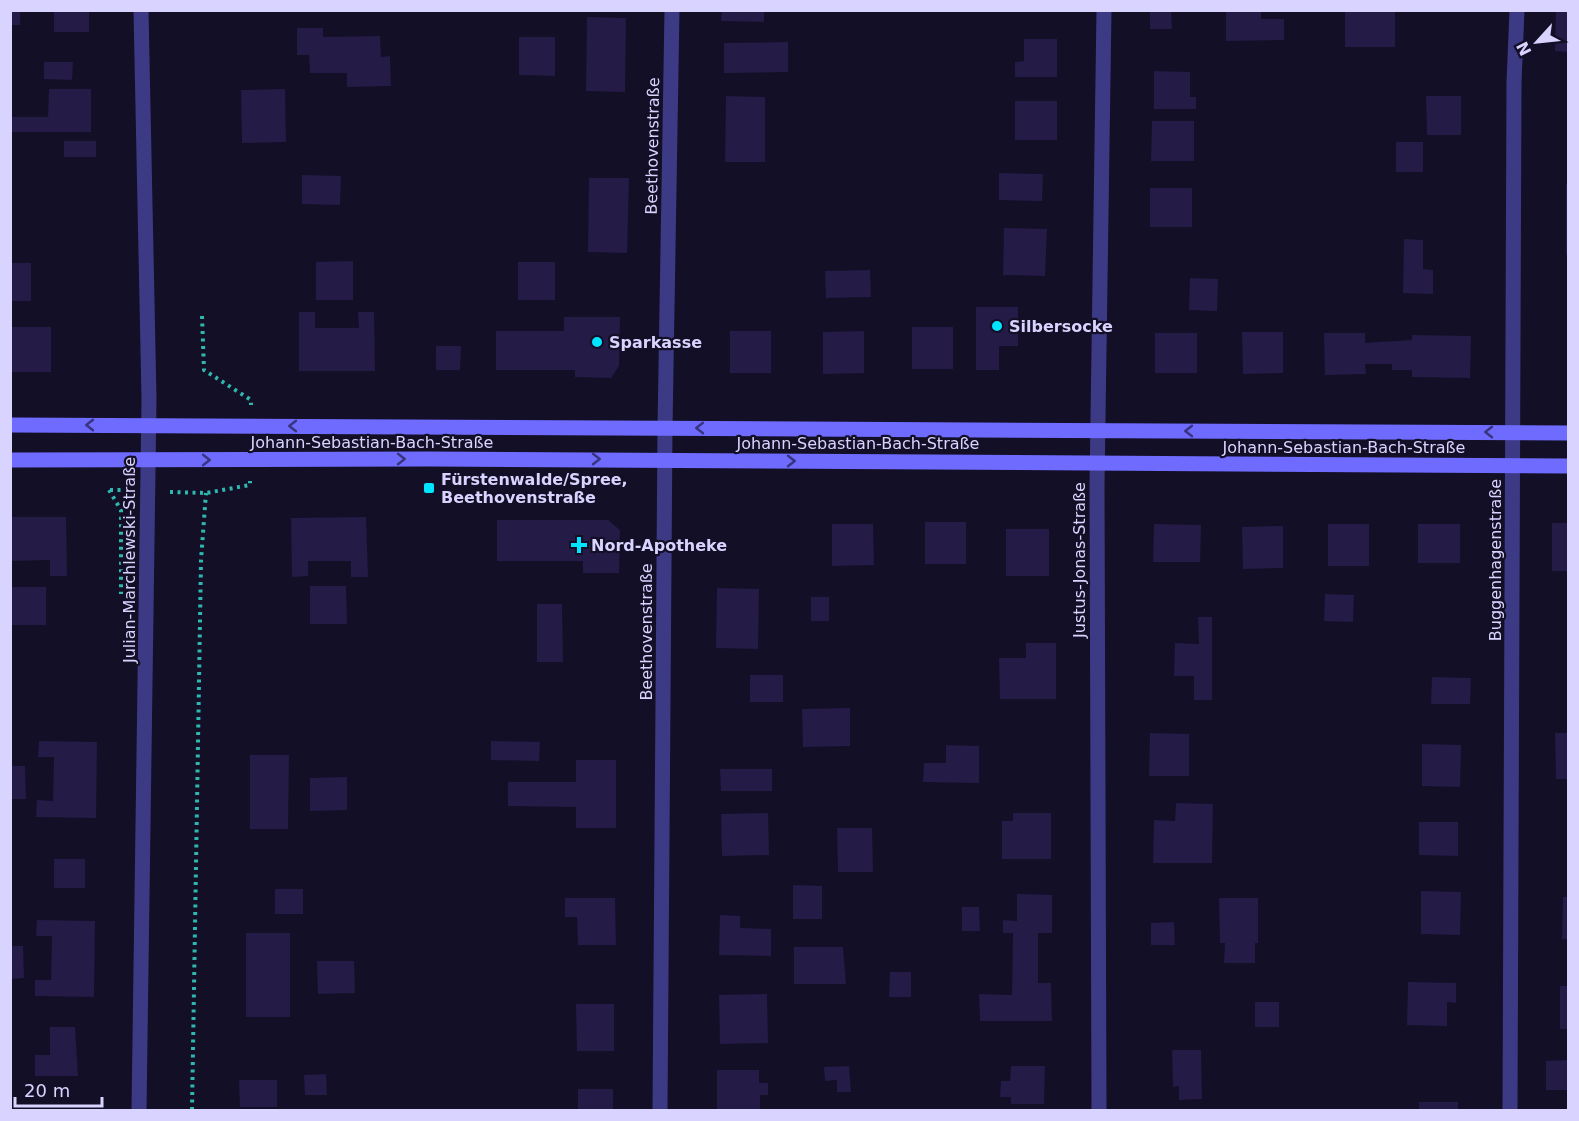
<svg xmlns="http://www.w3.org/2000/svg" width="1579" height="1121" font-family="'DejaVu Sans',sans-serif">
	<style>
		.building { fill: #241b47 }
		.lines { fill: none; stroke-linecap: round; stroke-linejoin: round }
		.path { stroke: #2fb8b0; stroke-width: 4; stroke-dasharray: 3 4.5; stroke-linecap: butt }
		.street { stroke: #3d3a85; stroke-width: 15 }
		.secondary { stroke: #6f6bff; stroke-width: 15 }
		.oneway { stroke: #38347d }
		.poi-dot { fill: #00e5ff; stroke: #130f26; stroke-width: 2 }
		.labels { text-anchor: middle; stroke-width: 4.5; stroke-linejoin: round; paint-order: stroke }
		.street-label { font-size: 16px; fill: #d9d4ff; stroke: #130f26 }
		.poi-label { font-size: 16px; font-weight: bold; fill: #d9d4ff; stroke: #130f26; text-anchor: start }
	</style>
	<rect width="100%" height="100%" fill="#130f26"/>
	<path class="building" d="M 10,10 L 20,10 L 20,25 L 10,25 Z
		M 54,10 L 89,10 L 89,32 L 54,32 Z
		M 722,10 L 764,10 L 764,22 L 721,21 Z
		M 1150,10 L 1171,10 L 1172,29 L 1150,29 Z
		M 1226,10 L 1261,10 L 1261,19 L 1284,19 L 1284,40 L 1226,41 Z
		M 1345,10 L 1395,10 L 1395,47 L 1345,47 Z
		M 1556,10 L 1568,10 L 1568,52 L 1555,51 Z
		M 587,17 L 626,18 L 625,92 L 586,91 Z
		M 297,28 L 323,28 L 323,37 L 380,36 L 381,57 L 390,56 L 391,86 L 347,87 L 347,73 L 310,73 L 309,55 L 297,55 Z
		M 519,37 L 555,37 L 555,76 L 519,75 Z
		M 1024,39 L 1057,39 L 1057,77 L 1015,77 L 1015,62 L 1024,61 Z
		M 788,42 L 788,72 L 724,73 L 724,43 Z
		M 44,62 L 73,62 L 72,80 L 44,79 Z
		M 1154,71 L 1190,72 L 1190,97 L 1196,97 L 1196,109 L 1154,109 Z
		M 49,89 L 91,89 L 91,132 L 10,132 L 10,117 L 48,117 Z
		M 285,89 L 286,142 L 242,143 L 241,90 Z
		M 726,96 L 765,97 L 765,162 L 725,162 Z
		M 1426,96 L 1461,96 L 1461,135 L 1427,135 Z
		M 1015,101 L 1057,101 L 1057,140 L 1015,140 Z
		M 1152,121 L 1194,121 L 1194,161 L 1151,161 Z
		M 64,141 L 96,141 L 96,157 L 64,157 Z
		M 1396,142 L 1423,142 L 1423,172 L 1396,172 Z
		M 999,173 L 1043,174 L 1042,201 L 999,200 Z
		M 302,175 L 341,176 L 340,205 L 302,204 Z
		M 589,178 L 629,178 L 627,253 L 588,252 Z
		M 1566,184 L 1568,184 L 1568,255 L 1566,255 Z
		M 1150,188 L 1192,188 L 1192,227 L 1150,227 Z
		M 1004,228 L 1047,229 L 1045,276 L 1003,275 Z
		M 1404,239 L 1423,240 L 1423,269 L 1433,270 L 1433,294 L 1403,293 Z
		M 353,261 L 353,300 L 316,300 L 316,262 Z
		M 518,262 L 555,262 L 555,300 L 518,300 Z
		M 10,263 L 31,263 L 31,301 L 10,301 Z
		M 870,270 L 871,297 L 826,298 L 825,271 Z
		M 1190,278 L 1218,279 L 1217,311 L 1189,310 Z
		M 976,307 L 1018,307 L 1018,346 L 999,346 L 999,370 L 976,370 Z
		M 299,312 L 315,312 L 315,328 L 359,328 L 358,312 L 374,312 L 375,371 L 299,371 Z
		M 564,317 L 620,317 L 619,366 L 611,378 L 575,377 L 575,370 L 496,370 L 496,331 L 564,331 Z
		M 10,327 L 51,327 L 51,372 L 10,372 Z
		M 912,327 L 953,327 L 953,369 L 912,369 Z
		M 730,331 L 771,331 L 771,373 L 730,373 Z
		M 864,331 L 864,373 L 823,374 L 823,332 Z
		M 1242,332 L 1283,332 L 1283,373 L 1243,374 Z
		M 1155,333 L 1197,333 L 1197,373 L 1155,373 Z
		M 1324,333 L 1365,333 L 1365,343 L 1412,340 L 1412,335 L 1471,336 L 1470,378 L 1412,377 L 1412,370 L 1392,370 L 1392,364 L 1365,364 L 1366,374 L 1325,375 Z
		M 436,346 L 461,346 L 460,370 L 436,370 Z
		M 10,517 L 66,517 L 67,576 L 50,576 L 50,560 L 10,561 Z
		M 366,517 L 368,577 L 351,577 L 351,561 L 308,561 L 308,576 L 292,577 L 291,518 Z
		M 497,520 L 608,520 L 620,530 L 619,573 L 583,573 L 583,561 L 497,561 Z
		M 925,522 L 966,522 L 966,564 L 925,564 Z
		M 1552,523 L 1568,523 L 1568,571 L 1552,571 Z
		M 832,524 L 873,524 L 874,565 L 832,566 Z
		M 1154,524 L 1201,525 L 1200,562 L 1153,562 Z
		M 1328,524 L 1369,524 L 1369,566 L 1328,566 Z
		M 1418,524 L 1460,524 L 1460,563 L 1418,563 Z
		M 1283,526 L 1283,568 L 1243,569 L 1242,527 Z
		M 1006,529 L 1049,529 L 1049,576 L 1006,576 Z
		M 310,586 L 346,586 L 347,624 L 310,624 Z
		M 10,587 L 46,587 L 46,625 L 10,625 Z
		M 717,588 L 759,589 L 758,649 L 716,648 Z
		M 1325,594 L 1354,595 L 1353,622 L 1324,621 Z
		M 811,597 L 829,597 L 829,621 L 811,621 Z
		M 537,604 L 562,604 L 563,662 L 537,662 Z
		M 1198,617 L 1212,617 L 1212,700 L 1194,700 L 1194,676 L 1174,676 L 1175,643 L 1199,644 Z
		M 1026,643 L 1056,643 L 1056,699 L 1000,699 L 999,658 L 1026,658 Z
		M 750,675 L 783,675 L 783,702 L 750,702 Z
		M 1432,677 L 1471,678 L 1470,704 L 1431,704 Z
		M 850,708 L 850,746 L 803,747 L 802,709 Z
		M 1150,733 L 1189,734 L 1189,776 L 1149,776 Z
		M 1555,733 L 1568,733 L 1568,779 L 1556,779 Z
		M 39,741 L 97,742 L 96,818 L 36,817 L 37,800 L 53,801 L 54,757 L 38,757 Z
		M 491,741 L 540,742 L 539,761 L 491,760 Z
		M 1422,744 L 1461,745 L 1460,787 L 1422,786 Z
		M 946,745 L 979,746 L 979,783 L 923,782 L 924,763 L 946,763 Z
		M 250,755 L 289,755 L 288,829 L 250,829 Z
		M 576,760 L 616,760 L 616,828 L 576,828 L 576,807 L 508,806 L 508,782 L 576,782 Z
		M 10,766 L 25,766 L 26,799 L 10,799 Z
		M 720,769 L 772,769 L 772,791 L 721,791 Z
		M 347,777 L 347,810 L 310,811 L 310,778 Z
		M 1176,803 L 1213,804 L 1212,863 L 1153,863 L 1154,820 L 1175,821 Z
		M 768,813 L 769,855 L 722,856 L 721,814 Z
		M 1013,813 L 1051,813 L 1051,859 L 1002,859 L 1002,821 L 1013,821 Z
		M 1419,822 L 1458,822 L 1458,856 L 1419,855 Z
		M 837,828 L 872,828 L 873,872 L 838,872 Z
		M 54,859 L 85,859 L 85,888 L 54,888 Z
		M 793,885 L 822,886 L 822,919 L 793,919 Z
		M 275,889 L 303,889 L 303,914 L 275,914 Z
		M 1421,891 L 1461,892 L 1460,935 L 1421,934 Z
		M 1017,894 L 1052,895 L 1052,933 L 1038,933 L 1038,983 L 1051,983 L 1052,1021 L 980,1021 L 979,994 L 1012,995 L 1013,933 L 1003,933 L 1003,920 L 1017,921 Z
		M 1563,897 L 1568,897 L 1568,939 L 1562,939 Z
		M 565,898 L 615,898 L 616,945 L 578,945 L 577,917 L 565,917 Z
		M 1219,898 L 1258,898 L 1258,943 L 1255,943 L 1255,963 L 1224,963 L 1225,943 L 1220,943 Z
		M 962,907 L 979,907 L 980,931 L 962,931 Z
		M 720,915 L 740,916 L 740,928 L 771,929 L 771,956 L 719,955 Z
		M 37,920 L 95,921 L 94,997 L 35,996 L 35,980 L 51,980 L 52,936 L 36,936 Z
		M 1174,922 L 1175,945 L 1151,945 L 1151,923 Z
		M 246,933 L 290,933 L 290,1017 L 246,1017 Z
		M 10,946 L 23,946 L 24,978 L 10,979 Z
		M 794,947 L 843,947 L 846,984 L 794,984 Z
		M 317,961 L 354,961 L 355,993 L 318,994 Z
		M 890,972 L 911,972 L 911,997 L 889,997 Z
		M 1408,982 L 1456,983 L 1456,1003 L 1447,1002 L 1447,1026 L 1407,1025 Z
		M 1560,986 L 1568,986 L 1568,1029 L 1560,1029 Z
		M 767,994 L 768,1043 L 720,1044 L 719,995 Z
		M 1255,1002 L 1279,1002 L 1279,1027 L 1255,1027 Z
		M 576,1004 L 614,1004 L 614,1051 L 577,1051 Z
		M 50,1027 L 75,1027 L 78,1076 L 35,1076 L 35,1055 L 50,1055 Z
		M 1172,1050 L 1201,1050 L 1202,1099 L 1179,1100 L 1179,1086 L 1173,1087 Z
		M 1568,1060 L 1568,1090 L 1546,1090 L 1546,1061 Z
		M 849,1066 L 851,1092 L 837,1092 L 837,1080 L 825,1081 L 824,1067 Z
		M 1011,1066 L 1045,1066 L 1044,1104 L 1011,1104 L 1011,1097 L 1000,1097 L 1001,1081 L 1010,1081 Z
		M 717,1070 L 759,1070 L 759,1083 L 768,1083 L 768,1095 L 760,1095 L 760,1110 L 717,1110 Z
		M 326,1074 L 327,1095 L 305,1095 L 304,1075 Z
		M 239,1080 L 277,1080 L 277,1107 L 240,1107 Z
		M 578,1089 L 613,1089 L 613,1110 L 578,1110 Z
		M 1419,1102 L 1458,1102 L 1458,1110 L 1419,1110 Z"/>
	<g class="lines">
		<path class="path" d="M 202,316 L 204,370 L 251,400 L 251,405
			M 109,490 L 121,510 L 121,594
			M 110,490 L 126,490
			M 170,492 L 206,493 L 250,485 L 250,481
			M 192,1110 L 201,560 L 206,493"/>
		<path class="street" d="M 139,1110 L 149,399 L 141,10
			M 660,1110 L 665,427 L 672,10
			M 1099,1110 L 1097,486 L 1104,10
			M 1510,1110 L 1514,82 L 1517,10"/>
		<path class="secondary" d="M 10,425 L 1568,433
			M 10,460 L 429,459 L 1568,466"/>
	</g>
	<defs><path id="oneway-chevron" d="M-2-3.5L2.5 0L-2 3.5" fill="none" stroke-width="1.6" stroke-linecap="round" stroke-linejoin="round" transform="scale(1.5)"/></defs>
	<g class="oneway">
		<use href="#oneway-chevron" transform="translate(90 425) rotate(-180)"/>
		<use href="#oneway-chevron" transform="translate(293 426) rotate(180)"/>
		<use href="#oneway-chevron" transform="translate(700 428) rotate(-180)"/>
		<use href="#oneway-chevron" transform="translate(1189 431) rotate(-180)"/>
		<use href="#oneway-chevron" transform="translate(1489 432) rotate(-180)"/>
		<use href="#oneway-chevron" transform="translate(401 459)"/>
		<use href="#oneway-chevron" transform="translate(596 459)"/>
		<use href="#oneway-chevron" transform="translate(206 460)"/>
		<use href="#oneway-chevron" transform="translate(791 461)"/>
	</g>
	<g class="poi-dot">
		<circle cx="997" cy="326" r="6"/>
		<circle cx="597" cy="342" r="6"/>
		<rect x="423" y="482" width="12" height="12" rx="3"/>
		<path d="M576 536h6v6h6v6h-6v6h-6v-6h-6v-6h6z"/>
	</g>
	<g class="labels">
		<g class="street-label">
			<text transform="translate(652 146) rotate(-89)" y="6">Beethovenstraße</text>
			<text x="372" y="448">Johann-Sebastian-Bach-Straße</text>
			<text x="858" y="449">Johann-Sebastian-Bach-Straße</text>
			<text x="1344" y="453">Johann-Sebastian-Bach-Straße</text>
			<text transform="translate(129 560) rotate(-90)" y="6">Julian-Marchlewski-Straße</text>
			<text transform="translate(1079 560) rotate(-90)" y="6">Justus-Jonas-Straße</text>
			<text transform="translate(1495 560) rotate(-90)" y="6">Buggenhagenstraße</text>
			<text transform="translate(646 632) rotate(-90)" y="6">Beethovenstraße</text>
		</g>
		<g class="poi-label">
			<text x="1009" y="332">Silbersocke</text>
			<text x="609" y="348">Sparkasse</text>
			<text x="441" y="485">Fürstenwalde/Spree,<tspan x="441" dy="18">Beethovenstraße</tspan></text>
			<text x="591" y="551">Nord-Apotheke</text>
		</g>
	</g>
	<rect width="1579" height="1121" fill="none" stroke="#d9d4ff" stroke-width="24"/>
	<g transform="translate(1537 42) rotate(243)" stroke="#130f26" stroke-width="4.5" paint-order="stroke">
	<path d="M0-4.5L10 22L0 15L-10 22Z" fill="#d9d4ff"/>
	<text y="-9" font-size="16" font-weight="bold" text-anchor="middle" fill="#d9d4ff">N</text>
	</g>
	<path d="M15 1097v9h87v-9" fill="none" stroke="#d9d4ff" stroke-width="3"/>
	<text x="24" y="1097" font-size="18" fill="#d9d4ff" stroke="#130f26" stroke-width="4.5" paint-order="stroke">20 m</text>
</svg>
